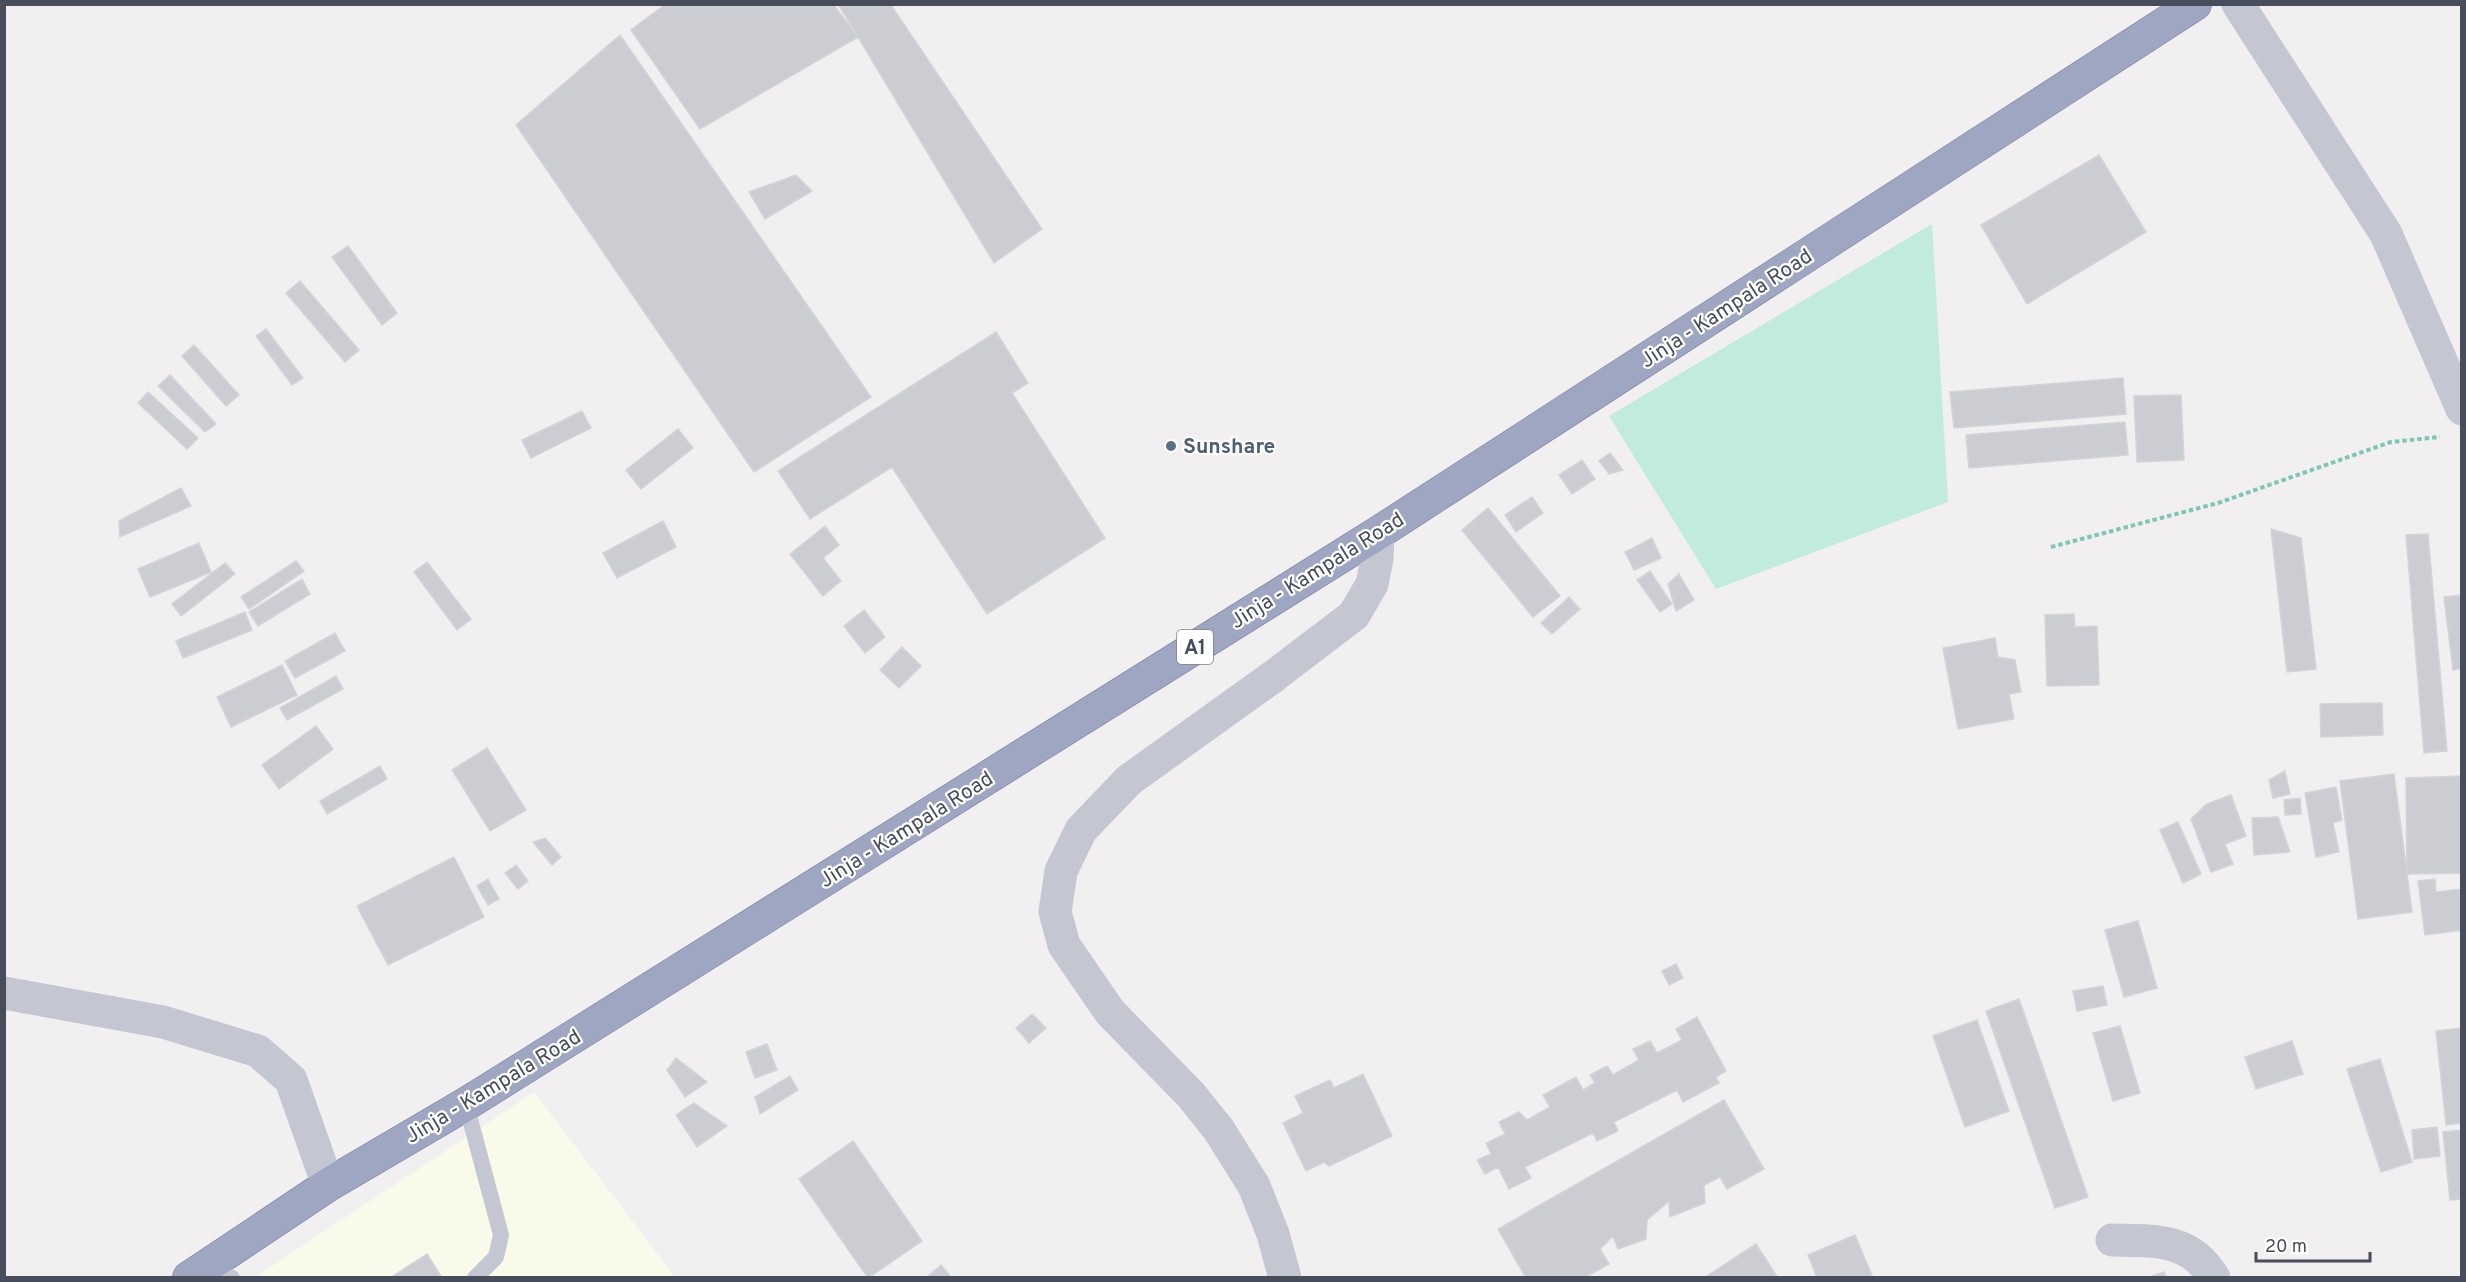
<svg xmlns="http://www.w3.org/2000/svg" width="2466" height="1282" font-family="Overpass,sans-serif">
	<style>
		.commercial { fill: #fafaea }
		.green { fill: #c1ebdc }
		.building { fill: #cccdd3; stroke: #d3d3da; stroke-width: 1.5 }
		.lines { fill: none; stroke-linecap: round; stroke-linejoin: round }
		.trunk-casing { stroke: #7680a5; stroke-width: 34 }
		.path { stroke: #7cc6b5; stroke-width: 4; stroke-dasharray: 4.5 3; stroke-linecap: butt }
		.service { stroke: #c4c7d2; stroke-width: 16 }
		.minor { stroke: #c4c7d2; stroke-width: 33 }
		.trunk { stroke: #9ea6c2; stroke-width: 33 }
		.service-dot { fill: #5c6f8a; stroke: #fff; stroke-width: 2 }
		.labels { text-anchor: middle; stroke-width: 4.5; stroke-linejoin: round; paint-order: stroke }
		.shield { fill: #fff; stroke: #7f828c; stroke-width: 1.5 }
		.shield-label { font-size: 20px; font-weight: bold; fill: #484d5b }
		.street-label { font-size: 21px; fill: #484d5b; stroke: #fff }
		.service-label { font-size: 21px; font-weight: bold; fill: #4e5e75; stroke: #fff; text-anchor: start }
	</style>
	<rect width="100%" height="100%" fill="#f1efef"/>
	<path class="commercial" d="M 534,1092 L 675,1277 L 254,1278 Z"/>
	<path class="green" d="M 1932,224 L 1948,502 L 1716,589 L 1609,416 Z"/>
	<path class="building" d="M 666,4 L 833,4 L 858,37 L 700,129 L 631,30 Z
		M 838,4 L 891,5 L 1042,229 L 994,263 Z
		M 620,35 L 871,397 L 754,472 L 516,125 Z
		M 2099,155 L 2146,232 L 2027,304 L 1981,225 Z
		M 796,175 L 812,191 L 765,219 L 749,192 Z
		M 348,246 L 397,313 L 382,325 L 332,257 Z
		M 300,281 L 359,350 L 345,362 L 286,293 Z
		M 266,329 L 303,378 L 292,385 L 256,336 Z
		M 996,332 L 1028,383 L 1012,393 L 1105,538 L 987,614 L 892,467 L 810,519 L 778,471 Z
		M 194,345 L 239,395 L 226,406 L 182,356 Z
		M 170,375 L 216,424 L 205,432 L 158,386 Z
		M 2123,378 L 2126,414 L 1954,428 L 1950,392 Z
		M 148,392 L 198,438 L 187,449 L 138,403 Z
		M 2181,395 L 2184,460 L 2137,462 L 2134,396 Z
		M 582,411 L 591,428 L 531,458 L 522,440 Z
		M 2125,422 L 2128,455 L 1969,468 L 1966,435 Z
		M 678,429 L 693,448 L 641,489 L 626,470 Z
		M 1610,453 L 1623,470 L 1609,474 L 1599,461 Z
		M 1582,460 L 1595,479 L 1572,494 L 1559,475 Z
		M 181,488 L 191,506 L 120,537 L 119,521 Z
		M 1532,497 L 1543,513 L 1516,532 L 1505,515 Z
		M 1488,508 L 1560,596 L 1533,617 L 1462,530 Z
		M 663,521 L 676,547 L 617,578 L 603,553 Z
		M 825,526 L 839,545 L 823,558 L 841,581 L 823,596 L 790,554 Z
		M 2271,529 L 2301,538 L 2316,669 L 2287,672 Z
		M 2428,534 L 2447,751 L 2424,753 L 2406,535 Z
		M 1652,538 L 1661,558 L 1634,570 L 1625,552 Z
		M 199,543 L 211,572 L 150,597 L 138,569 Z
		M 296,561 L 304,571 L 249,609 L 241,597 Z
		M 427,562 L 471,619 L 457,630 L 414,572 Z
		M 225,563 L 235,574 L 181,616 L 172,604 Z
		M 1650,571 L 1672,604 L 1660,612 L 1637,580 Z
		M 1679,574 L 1694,600 L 1676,611 L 1668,584 Z
		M 302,579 L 310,594 L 258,626 L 249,612 Z
		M 2462,595 L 2462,668 L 2453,670 L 2444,597 Z
		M 1569,597 L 1580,609 L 1552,634 L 1541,623 Z
		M 864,610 L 885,637 L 865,653 L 844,626 Z
		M 245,612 L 252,630 L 183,658 L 176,641 Z
		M 2074,614 L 2075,627 L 2097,626 L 2099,685 L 2047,686 L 2045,615 Z
		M 335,633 L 345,651 L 295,678 L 285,661 Z
		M 1995,638 L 1998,657 L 2015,660 L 2021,692 L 2009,694 L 2014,719 L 1958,729 L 1943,648 Z
		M 902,647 L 921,666 L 899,688 L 880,670 Z
		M 282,665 L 297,695 L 231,727 L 217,697 Z
		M 336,676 L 343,689 L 287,720 L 280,708 Z
		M 2382,703 L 2383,735 L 2321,737 L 2320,704 Z
		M 316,726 L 333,749 L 279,789 L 262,765 Z
		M 487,748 L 526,810 L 490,831 L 452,770 Z
		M 380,766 L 387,779 L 327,814 L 320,801 Z
		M 2285,771 L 2290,794 L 2273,798 L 2269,780 Z
		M 2394,774 L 2412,912 L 2358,919 L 2340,781 Z
		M 2462,776 L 2462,873 L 2407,874 L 2406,778 Z
		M 2336,787 L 2342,820 L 2333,823 L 2339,852 L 2316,857 L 2305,793 Z
		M 2231,795 L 2246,836 L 2225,844 L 2233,864 L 2211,872 L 2191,819 L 2207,804 Z
		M 2300,798 L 2301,814 L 2285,815 L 2284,800 Z
		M 2278,817 L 2290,852 L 2254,855 L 2252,818 Z
		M 2178,822 L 2201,874 L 2183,883 L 2160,830 Z
		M 545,838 L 561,857 L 552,865 L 533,842 Z
		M 454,857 L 484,917 L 388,965 L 357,906 Z
		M 516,865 L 528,881 L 518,889 L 505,873 Z
		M 488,879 L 499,899 L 488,905 L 477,886 Z
		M 2435,879 L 2436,892 L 2462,889 L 2462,930 L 2425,935 L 2418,881 Z
		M 2138,921 L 2157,988 L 2124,997 L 2105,930 Z
		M 1676,964 L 1683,978 L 1669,985 L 1662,971 Z
		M 2103,986 L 2107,1005 L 2077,1011 L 2073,991 Z
		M 2019,999 L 2088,1197 L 2055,1208 L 1986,1011 Z
		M 1032,1014 L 1046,1028 L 1029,1043 L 1016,1028 Z
		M 1697,1017 L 1726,1071 L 1716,1077 L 1719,1083 L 1683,1102 L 1677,1090 L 1614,1122 L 1618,1131 L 1597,1141 L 1593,1133 L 1525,1167 L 1531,1178 L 1509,1189 L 1498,1167 L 1485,1174 L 1477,1160 L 1491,1154 L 1486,1143 L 1505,1134 L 1499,1122 L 1519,1112 L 1527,1120 L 1550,1107 L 1543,1095 L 1576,1077 L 1583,1090 L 1595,1083 L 1590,1075 L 1607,1066 L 1613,1075 L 1639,1060 L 1633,1049 L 1650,1041 L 1657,1053 L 1682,1040 L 1676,1029 Z
		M 1977,1020 L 2009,1111 L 1965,1127 L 1933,1036 Z
		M 2120,1026 L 2140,1093 L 2113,1101 L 2093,1033 Z
		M 2462,1028 L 2462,1123 L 2446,1125 L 2436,1031 Z
		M 2292,1041 L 2303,1074 L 2256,1089 L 2245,1057 Z
		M 767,1044 L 777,1070 L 755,1078 L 746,1052 Z
		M 676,1058 L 707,1082 L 685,1097 L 667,1070 Z
		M 2380,1059 L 2412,1162 L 2381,1172 L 2347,1069 Z
		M 1363,1074 L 1392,1136 L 1329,1166 L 1324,1162 L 1306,1171 L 1283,1123 L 1303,1113 L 1295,1096 L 1330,1080 L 1334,1088 Z
		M 790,1076 L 798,1090 L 760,1114 L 755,1097 Z
		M 1724,1100 L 1764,1169 L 1727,1189 L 1720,1177 L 1704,1185 L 1705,1203 L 1670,1217 L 1669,1201 L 1647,1220 L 1646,1239 L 1618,1249 L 1613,1236 L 1600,1249 L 1609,1264 L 1584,1278 L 1526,1278 L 1498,1229 Z
		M 694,1103 L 727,1126 L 697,1147 L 676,1115 Z
		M 2437,1127 L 2440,1156 L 2414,1159 L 2412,1130 Z
		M 2462,1130 L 2462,1199 L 2450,1200 L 2443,1132 Z
		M 853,1141 L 922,1241 L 868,1278 L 799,1179 Z
		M 1855,1235 L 1873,1278 L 1817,1278 L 1808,1255 Z
		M 1756,1244 L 1778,1278 L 1704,1278 Z
		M 427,1254 L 442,1278 L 390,1278 Z
		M 941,1265 L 952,1278 L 926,1278 Z
		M 2164,1272 L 2166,1278 L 2147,1278 Z"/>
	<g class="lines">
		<g class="trunk-casing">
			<path id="trunk" d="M 189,1278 L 328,1185 L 466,1104 L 1378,533 L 2195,4"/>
		</g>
		<path class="path" d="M 2051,547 L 2218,503 L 2391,442 L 2440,437"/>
		<path class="service" d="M 466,1104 L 501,1235 L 496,1257 L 475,1278
			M 205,1267 L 232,1278"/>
		<path class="minor" d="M 2238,4 L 2386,234 L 2462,409
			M 4,993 L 163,1022 L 258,1051 L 291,1080 L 328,1185
			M 2112,1240 C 2153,1241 2190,1237 2214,1278
			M 1285,1278 L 1273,1234 L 1254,1186 L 1219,1130 L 1191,1095 L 1110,1012 L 1064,945 L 1055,912 L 1061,871 L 1081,830 L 1129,780 L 1274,676 L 1354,615 L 1372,584 L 1377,559 L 1378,533"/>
		<use href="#trunk" class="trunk"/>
	</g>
	<circle class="service-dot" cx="1171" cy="446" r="6"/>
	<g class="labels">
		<rect class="shield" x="1177" y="630" width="36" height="34" rx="4.5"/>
		<g class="shield-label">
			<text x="1195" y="654">A1</text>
		</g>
		<g class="street-label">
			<text transform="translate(1726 308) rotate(-33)" y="7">Jinja - Kampala Road</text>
			<text transform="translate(1317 570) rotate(-32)" y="7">Jinja - Kampala Road</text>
			<text transform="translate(906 829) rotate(-32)" y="7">Jinja - Kampala Road</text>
			<text transform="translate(493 1086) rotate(-31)" y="7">Jinja - Kampala Road</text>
		</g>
		<g class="service-label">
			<text x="1183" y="453">Sunshare</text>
		</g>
	</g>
	<rect width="2466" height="1282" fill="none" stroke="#484d5b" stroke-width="12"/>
	<path d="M2256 1252v9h114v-9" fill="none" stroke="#484d5b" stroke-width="3"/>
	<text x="2265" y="1252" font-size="18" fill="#484d5b" stroke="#ffffff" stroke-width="4.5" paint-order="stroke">20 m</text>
</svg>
